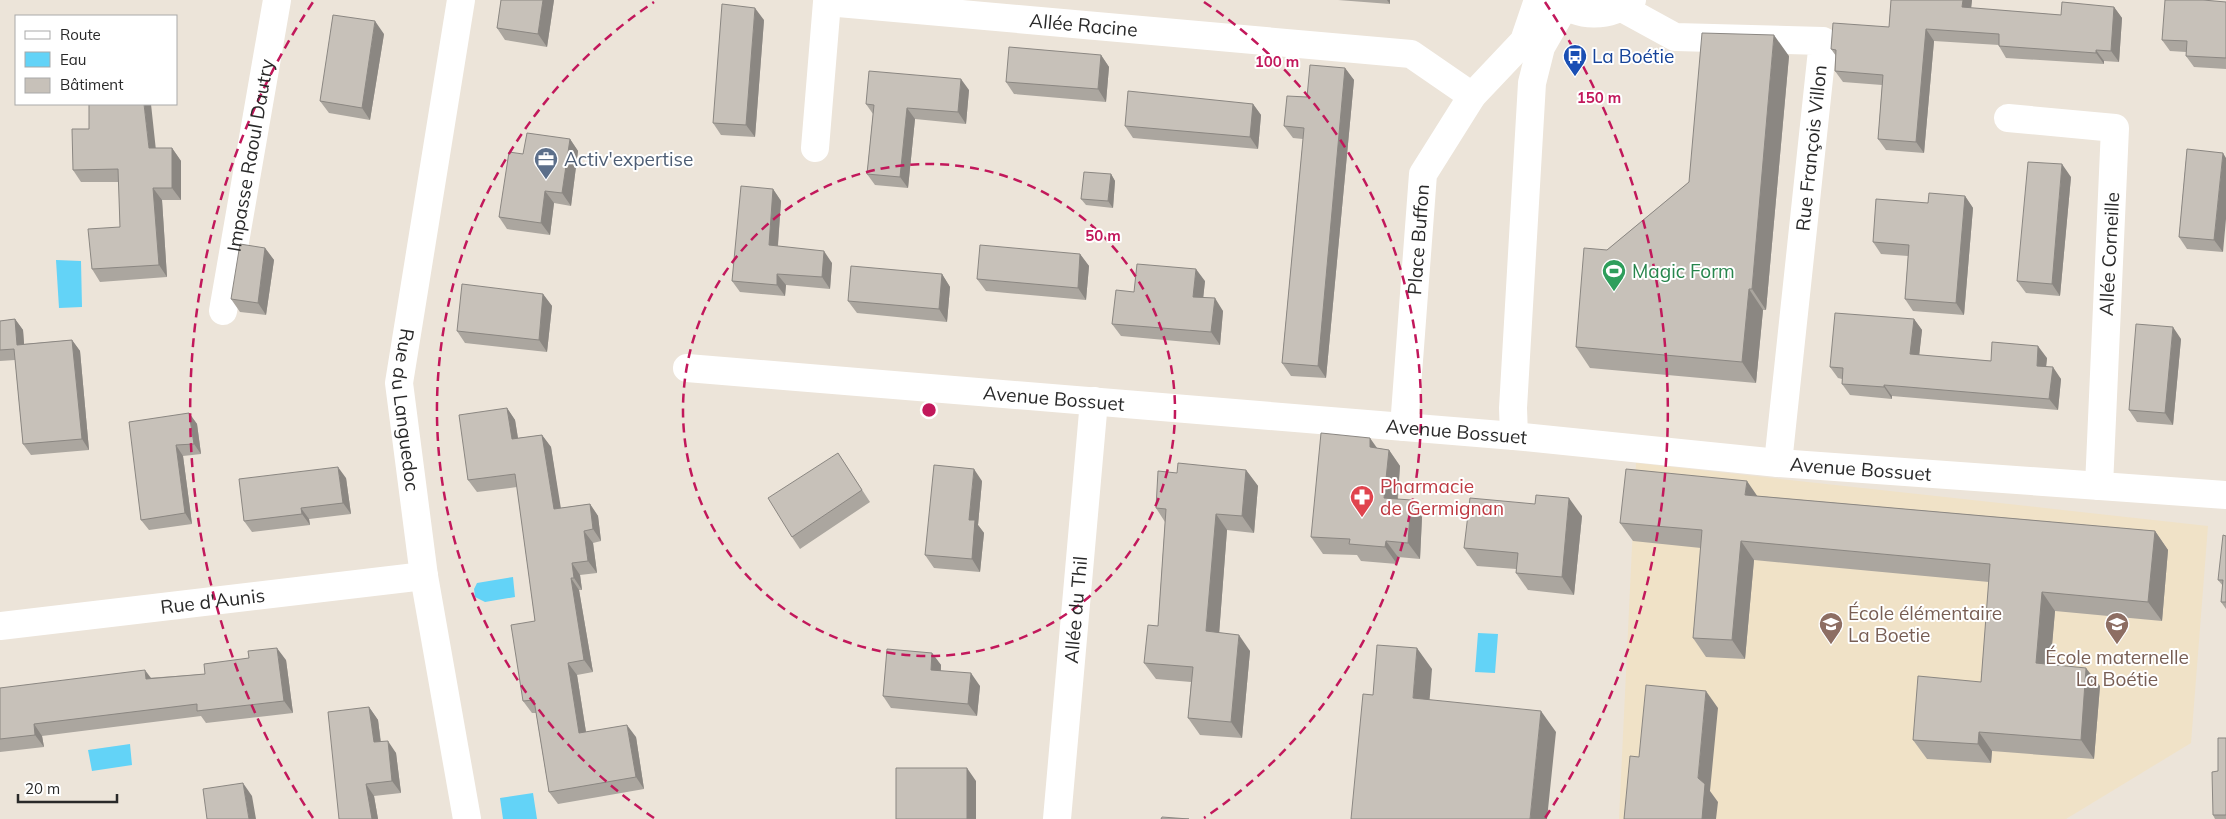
<svg xmlns="http://www.w3.org/2000/svg" width="2226" height="819" font-family="Mulish,sans-serif">
	<style>
		.education { fill: #f0e2c7 }
		.water { fill: #63d3f7 }
		.lines { fill: none; stroke-linecap: round; stroke-linejoin: round }
		.minor { stroke: #fff; stroke-width: 28 }
		.secondary { stroke: #fff; stroke-width: 28 }
		.wall { fill: #aba69f }
		.shaded-wall { fill: #8b8782 }
		.building { fill: #c7c1b9; stroke: #8b8782 }
		.ring { fill: none; stroke: #c2185b; stroke-width: 2.5; stroke-dasharray: 9 6 }
		.labels { text-anchor: middle; stroke-width: 4; stroke-linejoin: round; paint-order: stroke }
		.street-label { font-size: 19px; fill: #292929; stroke: #fff }
		.transit-label { font-size: 19px; fill: #164399; stroke: #fff; text-anchor: start }
		.service-label { font-size: 19px; fill: #4e5e75; stroke: #fff; text-anchor: start }
		.leisure-label { font-size: 19px; fill: #27864d; stroke: #fff; text-anchor: start }
		.health-label { font-size: 19px; fill: #be3a42; stroke: #fff; text-anchor: start }
		.education-label { font-size: 19px; fill: #785e54; stroke: #fff; text-anchor: start }
		.centre { fill: #c2185b; stroke: #fff; stroke-width: 2.5 }
		.ring-label { font-size: 15px; text-anchor: middle; font-weight: bold; fill: #c2185b; stroke: #fff; stroke-width: 4; stroke-linejoin: round; paint-order: stroke }
	</style>
	<rect width="100%" height="100%" fill="#ece4d9"/>
	<path class="education" d="M 1636,463 L 2208,526 L 2191,743 L 2066,819 L 1619,819 Z"/>
	<path class="water" d="M 56,260 L 81,261 L 82,307 L 59,308 Z
		M 513,577 L 515,597 L 485,602 L 475,597 L 474,589 L 477,583 Z
		M 1478,633 L 1498,634 L 1495,673 L 1475,672 Z
		M 130,744 L 132,765 L 92,771 L 88,750 Z
		M 533,793 L 537,819 L 503,819 L 500,798 Z"/>
	<g class="lines">
		<g class="minor">
			<path id="s1" d="M 461,0 L 399,383 L 424,576 L 467,819"/>
			<path d="M 1622,8 L 1675,37 L 1823,41 L 1778,463"/>
			<path d="M 2008,118 L 2115,128 L 2099,486"/>
			<path id="s2" d="M 815,148 L 827,2 L 1411,54 L 1472,96"/>
			<path id="s3" d="M 223,311 L 277,0"/>
			<path id="s4" d="M 687,368 L 1514,436 L 1778,463 L 2226,495"/>
			<path id="s5" d="M 1404,427 L 1423,174 L 1472,96 L 1524,41 L 1538,0"/>
			<path d="M 1514,436 L 1513,408 L 1532,83 L 1541,47 L 1564,7"/>
			<path id="s6" d="M 0,626 L 424,576"/>
			<path id="s7" d="M 1057,819 L 1094,401"/>
		</g>
		<path class="secondary" d="M 1555,0 C 1579,17 1608,19 1632,0"/>
	</g>
	<path class="wall" d="M 501,0 L 554,0 L 547,47 L 505,40 L 497,28 Z
		M 1338,0 L 1390,0 L 1390,4 Z
		M 1891,0 L 1972,0 L 1971,8 L 2061,15 L 2114,7 L 2122,18 L 2119,62 L 2104,61 L 2104,64 L 2006,58 L 1999,46 L 1999,45 L 1934,41 L 1924,153 L 1886,150 L 1878,139 L 1882,85 L 1843,82 L 1835,71 L 1836,56 L 1831,49 L 1889,27 Z
		M 2226,2 L 2226,69 L 2194,67 L 2186,56 L 2186,52 L 2170,51 L 2162,40 Z
		M 764,20 L 755,137 L 721,135 L 713,123 Z
		M 384,34 L 370,120 L 329,113 L 320,101 Z
		M 1101,55 L 1109,67 L 1106,102 L 1014,94 L 1006,82 Z
		M 1789,56 L 1766,310 L 1763,310 L 1756,383 L 1590,368 L 1576,347 L 1607,250 L 1689,182 Z
		M 1345,68 L 1354,80 L 1326,378 L 1291,376 L 1282,363 L 1303,139 L 1293,138 L 1284,126 L 1307,97 Z
		M 969,90 L 966,124 L 915,119 L 908,188 L 875,185 L 867,174 L 873,114 L 866,104 Z
		M 1253,104 L 1261,115 L 1258,149 L 1133,138 L 1125,126 Z
		M 570,139 L 578,151 L 571,206 L 554,203 L 550,235 L 507,229 L 499,217 L 523,154 Z
		M 156,148 L 172,148 L 181,161 L 181,200 L 162,200 L 167,277 L 100,282 L 92,269 L 120,227 L 119,182 L 81,182 L 73,170 Z
		M 2187,149 L 2223,252 L 2187,249 L 2179,237 Z
		M 1111,174 L 1115,181 L 1113,208 L 1086,205 L 1081,199 Z
		M 2071,177 L 2060,296 L 2026,293 L 2017,281 Z
		M 773,189 L 781,201 L 778,246 L 832,263 L 830,289 L 786,285 L 785,296 L 740,292 L 732,281 Z
		M 1965,196 L 1973,208 L 1964,315 L 1913,311 L 1905,299 L 1908,256 L 1881,254 L 1873,242 Z
		M 265,248 L 274,260 L 266,315 L 240,312 L 231,299 Z
		M 1080,254 L 1089,266 L 1086,300 L 986,291 L 977,279 Z
		M 942,274 L 950,287 L 947,322 L 857,313 L 848,301 Z
		M 1205,281 L 1203,298 L 1223,311 L 1220,345 L 1121,336 L 1112,324 L 1134,292 Z
		M 543,294 L 552,306 L 547,352 L 465,343 L 457,331 Z
		M 15,319 L 23,330 L 24,344 L 72,340 L 80,351 L 89,450 L 31,455 L 23,444 L 15,360 L 0,361 L 0,321 Z
		M 1914,319 L 1922,330 L 1919,355 L 1991,361 L 2047,358 L 2046,366 L 2061,379 L 2058,410 L 1892,396 L 1892,399 L 1850,395 L 1842,384 L 1842,379 L 1838,378 L 1830,367 Z
		M 2181,339 L 2173,425 L 2137,422 L 2129,410 Z
		M 507,408 L 515,420 L 518,438 L 542,435 L 551,447 L 560,508 L 590,504 L 598,516 L 601,541 L 593,543 L 597,573 L 580,575 L 582,590 L 579,590 L 593,672 L 577,675 L 586,732 L 636,737 L 644,789 L 558,804 L 549,792 L 536,713 L 532,713 L 523,701 L 535,621 L 517,487 L 477,492 L 468,480 Z
		M 189,413 L 197,424 L 201,454 L 183,456 L 192,524 L 149,530 L 141,520 Z
		M 1377,448 L 1389,450 L 1400,466 L 1398,499 L 1422,517 L 1420,559 L 1398,557 L 1397,564 L 1361,561 L 1357,555 L 1323,554 L 1311,537 Z
		M 838,453 L 870,502 L 800,549 L 792,537 Z
		M 1246,470 L 1258,486 L 1254,533 L 1227,530 L 1219,633 L 1250,651 L 1242,738 L 1200,735 L 1188,718 L 1191,682 L 1156,679 L 1144,663 L 1158,626 L 1165,522 L 1156,508 L 1177,473 Z
		M 346,478 L 351,514 L 309,519 L 310,525 L 252,532 L 244,521 Z
		M 982,481 L 978,525 L 984,533 L 980,572 L 934,568 L 925,555 Z
		M 1758,496 L 2155,531 L 2168,550 L 2162,621 L 2055,611 L 2050,664 L 2100,686 L 2094,759 L 1992,751 L 1991,763 L 1927,759 L 1913,740 L 1981,682 L 1989,582 L 1754,560 L 1745,659 L 1706,657 L 1693,638 L 1701,548 L 1633,541 L 1620,523 Z
		M 1535,504 L 1582,516 L 1574,595 L 1528,590 L 1516,573 L 1516,569 L 1477,566 L 1464,548 Z
		M 2226,536 L 2226,609 L 2221,602 L 2223,586 L 2218,580 Z
		M 932,653 L 941,665 L 941,671 L 980,686 L 977,716 L 891,708 L 883,696 Z
		M 286,660 L 293,713 L 206,723 L 201,716 L 42,736 L 44,747 L 0,752 L 0,688 L 205,674 Z
		M 369,707 L 378,720 L 381,742 L 396,753 L 401,793 L 374,796 L 378,819 L 339,819 Z
		M 2226,738 L 2226,819 L 2215,819 L 2213,815 L 2218,771 Z"/>
	<path class="shaded-wall" d="M 543,0 L 554,0 L 547,47 L 538,34 Z
		M 1387,0 L 1390,0 L 1390,4 Z
		M 1963,0 L 1972,0 L 1970,18 L 1962,7 Z
		M 2114,7 L 2122,18 L 2119,62 L 2111,51 Z
		M 755,8 L 764,20 L 755,137 L 746,125 Z
		M 375,21 L 384,34 L 370,120 L 362,108 Z
		M 1926,29 L 1934,41 L 1924,153 L 1916,142 Z
		M 1774,35 L 1789,56 L 1766,310 L 1752,289 Z
		M 2096,50 L 2104,61 L 2104,64 L 2096,53 Z
		M 1101,55 L 1109,67 L 1106,102 L 1098,89 Z
		M 1345,68 L 1354,80 L 1326,378 L 1318,366 Z
		M 961,79 L 969,90 L 966,124 L 958,112 Z
		M 144,104 L 151,104 L 157,160 L 149,148 Z
		M 1253,104 L 1261,115 L 1258,149 L 1250,137 Z
		M 907,108 L 915,119 L 908,188 L 900,177 Z
		M 570,139 L 578,151 L 571,206 L 562,193 Z
		M 172,148 L 181,161 L 181,200 L 172,188 Z
		M 2223,153 L 2226,158 L 2226,219 L 2223,252 L 2214,240 Z
		M 2062,164 L 2071,177 L 2060,296 L 2052,284 Z
		M 1111,174 L 1115,181 L 1113,208 L 1108,201 Z
		M 153,188 L 162,200 L 167,277 L 159,265 Z
		M 773,189 L 781,201 L 777,256 L 769,245 Z
		M 545,191 L 554,203 L 550,235 L 541,223 Z
		M 1965,196 L 1973,208 L 1964,315 L 1956,303 Z
		M 265,248 L 274,260 L 266,315 L 258,303 Z
		M 824,251 L 832,263 L 830,289 L 822,277 Z
		M 1080,254 L 1089,266 L 1086,300 L 1078,288 Z
		M 1196,269 L 1205,281 L 1202,309 L 1193,297 Z
		M 777,274 L 786,285 L 785,296 L 777,285 Z
		M 942,274 L 950,287 L 947,322 L 939,309 Z
		M 1749,289 L 1763,310 L 1756,383 L 1742,362 Z
		M 543,294 L 552,306 L 547,352 L 539,340 Z
		M 1215,298 L 1223,311 L 1220,345 L 1211,332 Z
		M 15,319 L 23,330 L 25,356 L 17,345 Z
		M 1914,319 L 1922,330 L 1918,366 L 1910,354 Z
		M 2173,327 L 2181,339 L 2173,425 L 2165,413 Z
		M 72,340 L 80,351 L 89,450 L 82,439 Z
		M 2038,346 L 2047,358 L 2045,377 L 2037,366 Z
		M 2053,367 L 2061,379 L 2058,410 L 2049,399 Z
		M 1884,385 L 1892,396 L 1892,399 L 1884,387 Z
		M 507,408 L 515,420 L 520,451 L 512,439 Z
		M 189,413 L 197,424 L 201,454 L 194,444 Z
		M 542,435 L 551,447 L 563,521 L 554,509 Z
		M 1370,438 L 1382,455 L 1370,447 Z
		M 176,445 L 183,456 L 192,524 L 185,513 Z
		M 1389,450 L 1400,466 L 1396,515 L 1384,498 Z
		M 338,467 L 346,478 L 351,514 L 343,503 Z
		M 974,469 L 982,481 L 978,525 L 984,533 L 980,572 L 972,559 L 969,520 Z
		M 1246,470 L 1258,486 L 1254,533 L 1242,516 Z
		M 1747,481 L 1760,500 L 1745,495 Z
		M 1569,498 L 1582,516 L 1574,595 L 1562,577 Z
		M 1411,500 L 1422,517 L 1420,559 L 1408,543 Z
		M 590,504 L 598,516 L 601,541 L 593,529 Z
		M 301,508 L 309,519 L 310,525 L 302,514 Z
		M 1216,514 L 1227,530 L 1218,648 L 1206,631 Z
		M 584,531 L 593,543 L 597,573 L 588,561 Z
		M 2155,531 L 2168,550 L 2162,621 L 2148,602 Z
		M 1386,541 L 1398,557 L 1397,564 L 1385,547 Z
		M 1741,541 L 1754,560 L 1745,659 L 1732,640 Z
		M 572,563 L 580,575 L 582,590 L 574,578 Z
		M 571,578 L 579,590 L 593,672 L 584,660 Z
		M 2042,592 L 2055,611 L 2049,682 L 2036,663 Z
		M 1239,635 L 1250,651 L 1242,738 L 1231,722 Z
		M 277,648 L 286,660 L 293,713 L 284,701 Z
		M 1417,648 L 1432,669 L 1428,720 L 1413,698 Z
		M 932,653 L 941,665 L 940,682 L 931,670 Z
		M 568,663 L 577,675 L 588,745 L 579,733 Z
		M 2086,668 L 2100,686 L 2094,759 L 2081,740 Z
		M 145,670 L 154,682 L 146,679 Z
		M 971,673 L 980,686 L 977,716 L 968,704 Z
		M 1706,691 L 1718,708 L 1710,791 L 1718,802 L 1716,819 L 1702,819 L 1698,778 Z
		M 369,707 L 378,720 L 382,754 L 374,742 Z
		M 1541,711 L 1556,732 L 1547,819 L 1530,819 Z
		M 34,724 L 42,736 L 44,747 L 35,735 Z
		M 627,725 L 636,737 L 644,789 L 636,777 Z
		M 1979,732 L 1992,751 L 1991,763 L 1978,744 Z
		M 388,741 L 396,753 L 401,793 L 392,781 Z
		M 967,768 L 976,781 L 976,819 L 967,819 Z
		M 243,783 L 252,796 L 256,819 L 249,819 Z
		M 366,784 L 374,796 L 378,819 L 372,819 Z"/>
	<path class="building" d="M 501,0 L 543,0 L 538,34 L 497,28 Z
		M 1891,0 L 1963,0 L 1962,7 L 2061,15 L 2062,2 L 2114,7 L 2111,51 L 2096,50 L 2096,53 L 1999,46 L 1999,34 L 1926,29 L 1916,142 L 1878,139 L 1883,75 L 1835,71 L 1836,50 L 1831,49 L 1833,23 L 1889,27 Z
		M 2165,0 L 2203,0 L 2226,2 L 2226,58 L 2186,56 L 2187,41 L 2162,40 Z
		M 722,4 L 755,8 L 746,125 L 713,123 Z
		M 333,15 L 375,21 L 362,108 L 320,101 Z
		M 1702,33 L 1774,35 L 1752,289 L 1749,289 L 1742,362 L 1576,347 L 1584,248 L 1607,250 L 1689,182 Z
		M 1009,47 L 1101,55 L 1098,89 L 1006,82 Z
		M 1310,65 L 1345,68 L 1318,366 L 1282,363 L 1304,128 L 1284,126 L 1287,96 L 1307,97 Z
		M 869,71 L 961,79 L 958,112 L 907,108 L 900,177 L 867,174 L 874,105 L 866,104 Z
		M 1128,91 L 1253,104 L 1250,137 L 1125,126 Z
		M 89,104 L 144,104 L 149,148 L 172,148 L 172,188 L 153,188 L 159,265 L 92,269 L 88,229 L 120,227 L 118,169 L 73,170 L 72,129 L 89,129 Z
		M 527,133 L 570,139 L 562,193 L 545,191 L 541,223 L 499,217 L 509,152 L 523,154 Z
		M 2187,149 L 2223,153 L 2214,240 L 2179,237 Z
		M 2028,162 L 2062,164 L 2052,284 L 2017,281 Z
		M 1084,172 L 1111,174 L 1108,201 L 1081,199 Z
		M 741,186 L 773,189 L 769,245 L 824,251 L 822,277 L 777,274 L 777,285 L 732,281 Z
		M 1929,193 L 1965,196 L 1956,303 L 1905,299 L 1909,245 L 1873,242 L 1876,199 L 1928,203 Z
		M 240,244 L 265,248 L 258,303 L 231,299 Z
		M 980,245 L 1080,254 L 1078,288 L 977,279 Z
		M 1137,264 L 1196,269 L 1193,297 L 1215,298 L 1211,332 L 1112,324 L 1116,290 L 1134,292 Z
		M 851,266 L 942,274 L 939,309 L 848,301 Z
		M 462,284 L 543,294 L 539,340 L 457,331 Z
		M 1835,313 L 1914,319 L 1910,354 L 1991,361 L 1992,342 L 2038,346 L 2037,366 L 2053,367 L 2049,399 L 1884,385 L 1884,387 L 1842,384 L 1843,368 L 1830,367 Z
		M 15,319 L 17,345 L 72,340 L 82,439 L 23,444 L 14,349 L 0,350 L 0,321 Z
		M 2136,324 L 2173,327 L 2165,413 L 2129,410 Z
		M 507,408 L 512,439 L 542,435 L 554,509 L 590,504 L 593,529 L 584,531 L 588,561 L 572,563 L 574,578 L 571,578 L 584,660 L 568,663 L 579,733 L 627,725 L 636,777 L 549,792 L 534,700 L 523,701 L 511,625 L 535,621 L 515,474 L 468,480 L 459,415 Z
		M 189,413 L 194,444 L 176,445 L 185,513 L 141,520 L 129,422 Z
		M 1321,433 L 1370,438 L 1370,447 L 1389,450 L 1384,498 L 1411,500 L 1408,543 L 1386,541 L 1385,547 L 1349,544 L 1350,539 L 1311,537 Z
		M 838,453 L 862,490 L 792,537 L 768,498 Z
		M 1178,463 L 1246,470 L 1242,516 L 1216,514 L 1206,631 L 1239,635 L 1231,722 L 1188,718 L 1193,667 L 1144,663 L 1148,625 L 1158,626 L 1166,509 L 1156,508 L 1158,471 L 1177,473 Z
		M 934,465 L 974,469 L 969,520 L 975,520 L 972,559 L 925,555 Z
		M 338,467 L 343,503 L 301,508 L 302,514 L 244,521 L 239,479 Z
		M 1626,469 L 1747,481 L 1745,495 L 2155,531 L 2148,602 L 2042,592 L 2036,663 L 2086,668 L 2081,740 L 1979,732 L 1978,744 L 1913,740 L 1918,676 L 1981,682 L 1990,564 L 1741,541 L 1732,640 L 1693,638 L 1702,530 L 1620,523 Z
		M 1536,495 L 1569,498 L 1562,577 L 1516,573 L 1518,553 L 1464,548 L 1470,498 L 1535,504 Z
		M 2223,535 L 2226,536 L 2226,602 L 2221,602 L 2223,580 L 2218,580 Z
		M 1377,645 L 1417,648 L 1413,698 L 1541,711 L 1530,819 L 1351,819 L 1363,694 L 1373,695 Z
		M 277,648 L 284,701 L 197,711 L 197,704 L 34,724 L 35,735 L 0,739 L 0,688 L 145,670 L 146,679 L 205,674 L 204,664 L 249,658 L 248,651 Z
		M 887,649 L 932,653 L 931,670 L 971,673 L 968,704 L 883,696 Z
		M 1646,685 L 1706,691 L 1698,778 L 1705,784 L 1702,819 L 1624,819 L 1630,756 L 1639,757 Z
		M 369,707 L 374,742 L 388,741 L 392,781 L 366,784 L 372,819 L 339,819 L 328,712 Z
		M 2218,738 L 2226,738 L 2226,815 L 2213,815 L 2212,772 L 2218,771 Z
		M 896,768 L 967,768 L 967,819 L 896,819 Z
		M 243,783 L 249,819 L 207,819 L 203,789 Z
		M 1162,817 L 1189,819 L 1161,819 Z"/>
	<g class="ring">
		<circle cx="929" cy="410" r="246"/>
		<path d="M654 818A492 492 0 0 1 654 2M1204 2A492 492 0 0 1 1204 818"/>
		<path d="M313 818A739 739 0 0 1 313 2M1545 2A739 739 0 0 1 1545 818"/>
	</g>
	<defs>
		<g id="bus-pin" transform="scale(1.25)"><path d="M0 17L-7.5 6A9.5 9.5 0 1 1 7.5 6Z" fill="#1a4fb4" stroke="#fff"/><path d="M-5-6H5V4H4V6H2V4H-2V6H-4V4H-5ZM-3.5-4V0h7V-4ZM-3.5 1.2v1.5H-2V1.2ZM2 1.2v1.5H3.5V1.2Z" fill="#fff"/></g>
		<g id="office-pin" transform="scale(1.25)"><path d="M0 17L-7.5 6A9.5 9.5 0 1 1 7.5 6Z" fill="#5c6f8a" stroke="#fff"/><path d="M-6-3h4V-5.5h4V-3h4V5H-6ZM-1-4.5V-3h2v-1.5ZM-6 0V1H6V0Z" fill="#fff"/></g>
		<g id="stadium-pin" transform="scale(1.25)"><path d="M0 17L-7.5 6A9.5 9.5 0 1 1 7.5 6Z" fill="#2e9e5b" stroke="#fff"/><path d="M0-5a6.5 5 0 1 0 0 10a6.5 5 0 1 0 0-10ZM-3.5-1.8h7v3.6h-7Z" fill="#fff"/></g>
		<g id="pharmacy-pin" transform="scale(1.25)"><path d="M0 17L-7.5 6A9.5 9.5 0 1 1 7.5 6Z" fill="#e0444e" stroke="#fff"/><path d="M-2-6h4v4h4v4h-4v4h-4v-4h-4v-4h4Z" fill="#fff"/></g>
		<g id="school-pin" transform="scale(1.25)"><path d="M0 17L-7.5 6A9.5 9.5 0 1 1 7.5 6Z" fill="#8d6e63" stroke="#fff"/><path d="M0-5L7-2L0 1L-7-2ZM-4 1L0 2.5L4 1V4Q0 6-4 4Z" fill="#fff"/></g>
	</defs>
	<g fill-rule="evenodd">
		<use href="#bus-pin" x="1575" y="56"/>
		<use href="#office-pin" x="546" y="159"/>
		<use href="#stadium-pin" x="1614" y="271"/>
		<use href="#pharmacy-pin" x="1362" y="497"/>
		<use href="#school-pin" x="1831" y="624"/>
		<use href="#school-pin" x="2117" y="624"/>
	</g>
	<g class="labels">
		<g class="street-label">
			<text dy="7" stroke="none"><textPath href="#s2" startOffset="404">Allée Racine</textPath></text>
			<text transform="translate(1811 148) rotate(-84)" y="7">Rue François Villon</text>
			<text dy="7" stroke="none"><textPath href="#s3" startOffset="158">Impasse Raoul Dautry</textPath></text>
			<text dy="7" stroke="none"><textPath href="#s5" startOffset="188">Place Buffon</textPath></text>
			<text transform="translate(2109 254) rotate(-87)" y="7">Allée Corneille</text>
			<text dy="7" stroke="none"><textPath href="#s4" startOffset="368">Avenue Bossuet</textPath></text>
			<text dy="7" stroke="none"><textPath href="#s1" startOffset="415">Rue du Languedoc</textPath></text>
			<text dy="7" stroke="none"><textPath href="#s4" startOffset="772">Avenue Bossuet</textPath></text>
			<text dy="7" stroke="none"><textPath href="#s4" startOffset="1178">Avenue Bossuet</textPath></text>
			<text dy="7" stroke="none"><textPath href="#s6" startOffset="214">Rue d'Aunis</textPath></text>
			<text dy="7" stroke="none"><textPath href="#s7" startOffset="210">Allée du Thil</textPath></text>
		</g>
		<g class="transit-label">
			<text x="1592" y="63">La Boétie</text>
		</g>
		<g class="service-label">
			<text x="564" y="166">Activ'expertise</text>
		</g>
		<g class="leisure-label">
			<text x="1632" y="278">Magic Form</text>
		</g>
		<g class="health-label">
			<text x="1380" y="493">Pharmacie<tspan x="1380" dy="22">de Germignan</tspan></text>
		</g>
		<g class="education-label">
			<text x="1848" y="620">École élémentaire<tspan x="1848" dy="22">La Boetie</tspan></text>
			<text x="2117" y="664" text-anchor="middle">École maternelle<tspan x="2117" dy="22">La Boétie</tspan></text>
		</g>
	</g>
	<circle cx="929" cy="410" r="8" class="centre"/>
	<g class="ring-label">
		<text x="1277" y="67">100 m</text>
		<text x="1599" y="103">150 m</text>
		<text x="1103" y="241">50 m</text>
	</g>
	<rect x="15" y="15" width="162" height="90" fill="#ffffff" stroke="#a9a9a9"/>
	<rect x="25" y="31" width="25" height="8" fill="#ffffff" stroke="#a9a9a9"/>
	<text x="60" y="40" font-size="15" fill="#292929">Route</text>
	<rect x="25" y="52" width="25" height="15" fill="#63d3f7" stroke="#a9a9a9"/>
	<text x="60" y="65" font-size="15" fill="#292929">Eau</text>
	<rect x="25" y="78" width="25" height="15" fill="#c7c1b9" stroke="#a9a9a9"/>
	<text x="60" y="90" font-size="15" fill="#292929">Bâtiment</text>
	<path d="M18 794v8h99v-8" fill="none" stroke="#292929" stroke-width="2.5"/>
	<text x="25" y="794" font-size="15" fill="#292929" stroke="#ffffff" stroke-width="4" paint-order="stroke">20 m</text>
</svg>
